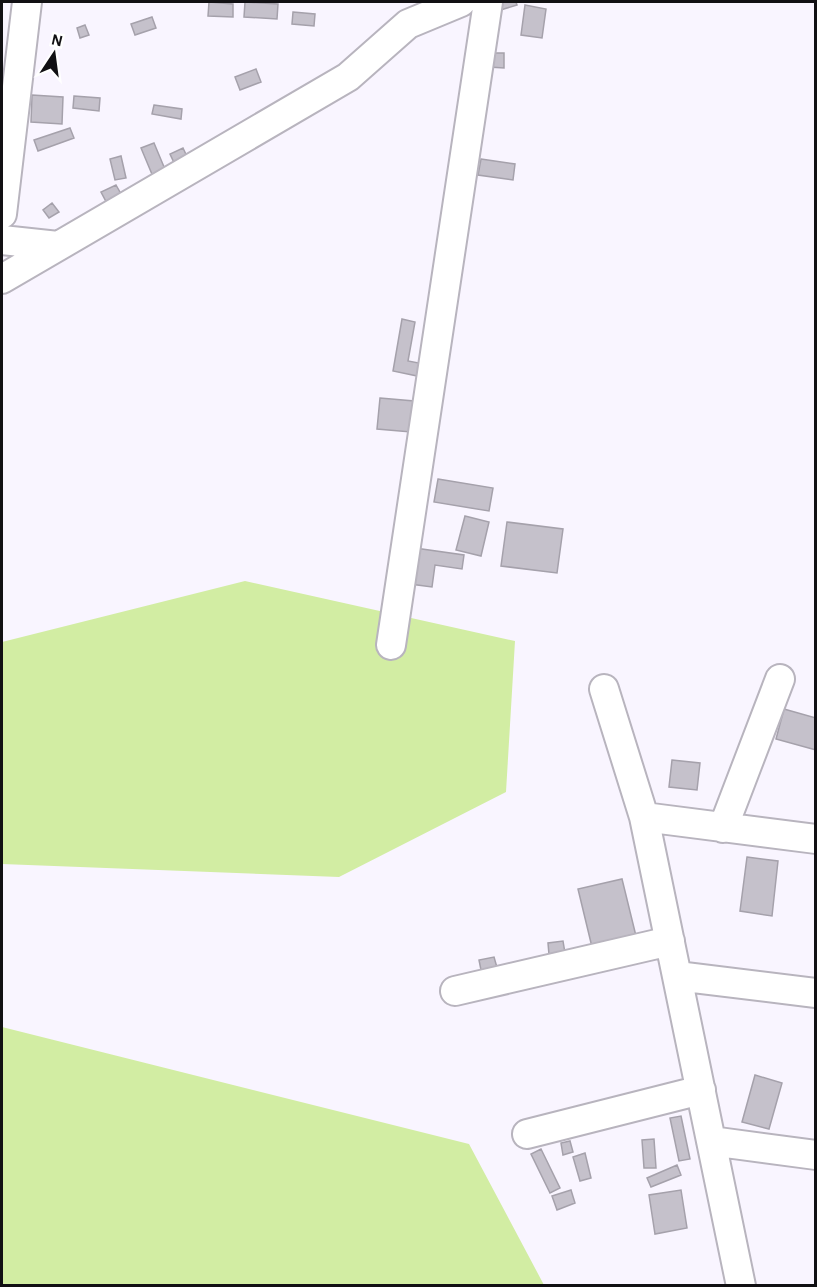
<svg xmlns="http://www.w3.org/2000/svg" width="817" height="1287" font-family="'Alegreya Sans',sans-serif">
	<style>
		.green { fill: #d2eda3 }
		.building { fill: #c5c1cb; stroke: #a5a1ab; stroke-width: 1.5 }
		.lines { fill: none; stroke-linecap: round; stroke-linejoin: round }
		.minor-casing { stroke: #b8b4be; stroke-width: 32 }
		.minor { stroke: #fff; stroke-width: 28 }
	</style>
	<rect width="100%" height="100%" fill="#f9f5ff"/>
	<path class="green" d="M 245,581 L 515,641 L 506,792 L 339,877 L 2,864 L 2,642 Z
		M 2,1027 L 469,1144 L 544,1285 L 2,1285 Z"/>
	<path class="building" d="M 209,2 L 233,4 L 233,17 L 208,16 Z
		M 245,2 L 278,4 L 277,19 L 244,17 Z
		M 497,2 L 516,2 L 517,5 L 494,12 Z
		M 525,5 L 546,9 L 542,38 L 521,35 Z
		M 293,12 L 315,14 L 314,26 L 292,24 Z
		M 152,17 L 156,28 L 135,35 L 131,24 Z
		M 85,25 L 89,35 L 80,38 L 77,28 Z
		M 490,53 L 504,53 L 504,68 L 489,67 Z
		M 256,69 L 261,82 L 240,90 L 235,77 Z
		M 32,95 L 63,97 L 62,124 L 31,122 Z
		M 74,96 L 100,98 L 99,111 L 73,108 Z
		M 154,105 L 182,109 L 181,119 L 152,114 Z
		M 70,128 L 74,138 L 38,151 L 34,140 Z
		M 154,143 L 167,174 L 154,179 L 141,148 Z
		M 183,148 L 190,163 L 177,169 L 170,154 Z
		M 121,156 L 126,178 L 115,180 L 110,159 Z
		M 481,159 L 515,164 L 513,180 L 478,175 Z
		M 116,185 L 125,201 L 110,209 L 101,192 Z
		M 52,203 L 59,212 L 49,218 L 43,210 Z
		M 402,319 L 415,322 L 408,361 L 424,364 L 422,377 L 393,371 Z
		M 380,398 L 414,401 L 411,432 L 377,429 Z
		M 438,479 L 493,488 L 489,511 L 434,502 Z
		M 465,516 L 489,522 L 481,556 L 456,550 Z
		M 507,522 L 563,529 L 557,573 L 501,566 Z
		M 415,548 L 464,555 L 462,569 L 435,565 L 432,587 L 410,584 Z
		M 784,709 L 816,718 L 816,750 L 776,739 Z
		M 672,760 L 700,763 L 697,790 L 669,787 Z
		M 747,857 L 778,861 L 772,916 L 740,911 Z
		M 622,879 L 636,936 L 592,947 L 578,889 Z
		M 563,941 L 565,953 L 549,955 L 548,943 Z
		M 494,957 L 498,971 L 482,975 L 479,960 Z
		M 755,1075 L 782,1083 L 769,1129 L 742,1122 Z
		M 681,1116 L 690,1159 L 679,1161 L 670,1118 Z
		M 654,1139 L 656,1168 L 644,1168 L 642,1140 Z
		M 570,1141 L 573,1152 L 563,1155 L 561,1143 Z
		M 541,1149 L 560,1188 L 550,1193 L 531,1154 Z
		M 585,1153 L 591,1178 L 580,1181 L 573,1157 Z
		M 677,1165 L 681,1175 L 651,1187 L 647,1178 Z
		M 571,1190 L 575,1203 L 557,1210 L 552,1196 Z
		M 681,1190 L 687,1228 L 655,1234 L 649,1195 Z"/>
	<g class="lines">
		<g class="minor-casing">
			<path id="minor" d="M 2,214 L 27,2
				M 2,240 L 58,246
				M 2,279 L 348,77 L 408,24 L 461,2
				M 391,645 L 488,2
				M 604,689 L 644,817 L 741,1286
				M 644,817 L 816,839
				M 723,828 L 780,679
				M 677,976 L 816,993
				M 455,991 L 670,941
				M 527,1134 L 701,1090
				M 711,1141 L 816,1155"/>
		</g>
		<use href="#minor" class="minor"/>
	</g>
	<rect width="817" height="1287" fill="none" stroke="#111013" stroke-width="6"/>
	<g transform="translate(54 54) rotate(13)" stroke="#ffffff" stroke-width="4.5" paint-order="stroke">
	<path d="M0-4.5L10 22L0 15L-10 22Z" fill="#111013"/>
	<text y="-9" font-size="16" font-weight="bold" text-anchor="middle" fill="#111013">N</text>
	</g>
</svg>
